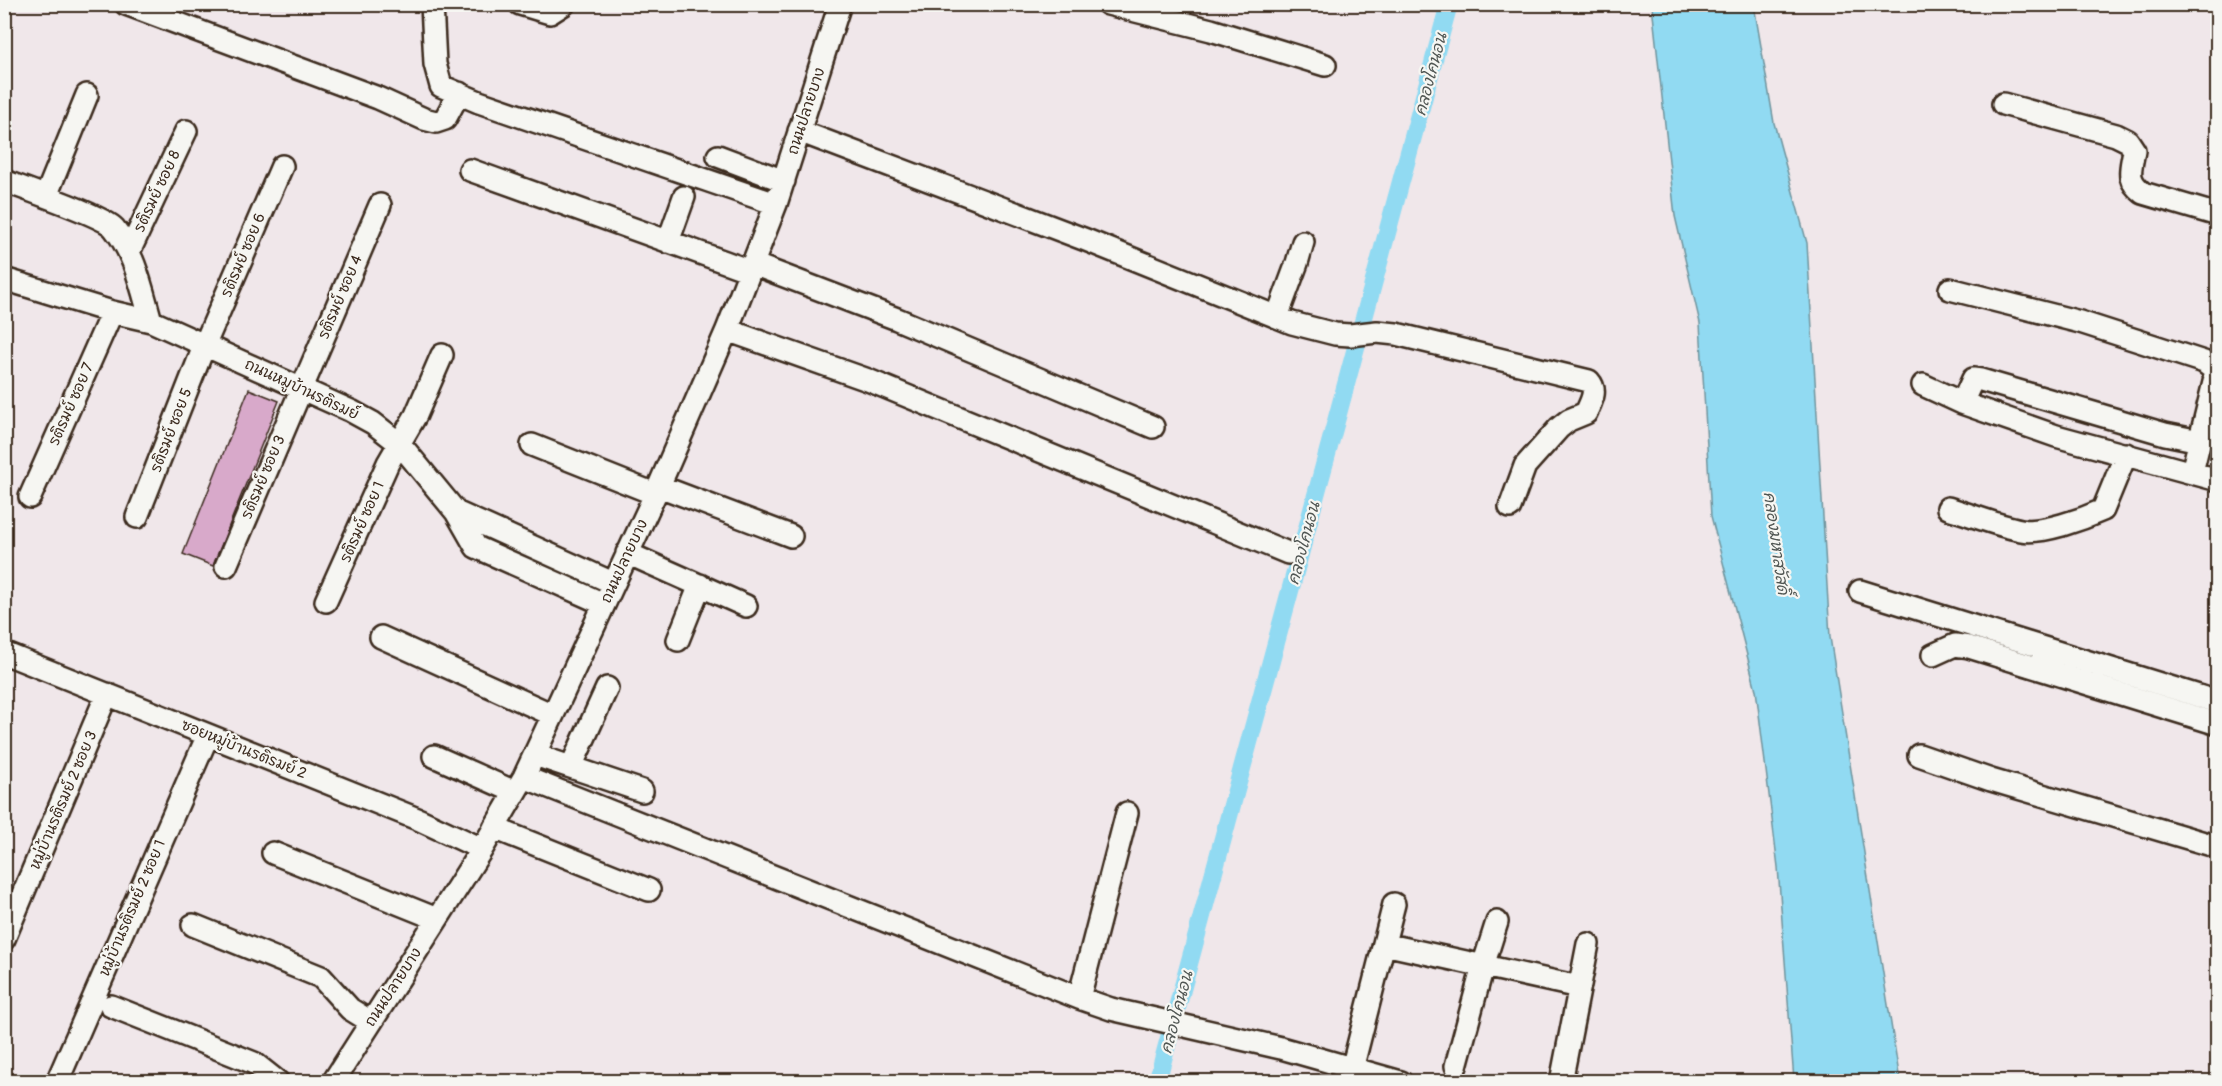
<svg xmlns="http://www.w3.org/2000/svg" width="2222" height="1086" font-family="Pangolin,'Playpen Sans Thai',sans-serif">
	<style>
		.water { fill: #91daf2; stroke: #6f949d; stroke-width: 1.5 }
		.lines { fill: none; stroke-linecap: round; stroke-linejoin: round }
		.canal { stroke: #91daf2; stroke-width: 18 }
		.building { fill: #d8a9ca; stroke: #3b2a1e; stroke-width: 1.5 }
		.minor-casing { stroke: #3b2a1e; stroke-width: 26 }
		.minor { stroke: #f6f6f2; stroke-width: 21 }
		.labels { text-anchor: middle; stroke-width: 4.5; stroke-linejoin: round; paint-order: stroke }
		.street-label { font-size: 15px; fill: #3b2a1e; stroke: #f6f6f2 }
		.water-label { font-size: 16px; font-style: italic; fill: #505653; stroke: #f6f6f2 }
	</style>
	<rect width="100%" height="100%" fill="#f0e7ea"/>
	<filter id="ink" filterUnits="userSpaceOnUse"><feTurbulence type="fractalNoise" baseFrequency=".0167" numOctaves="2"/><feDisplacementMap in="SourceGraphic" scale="12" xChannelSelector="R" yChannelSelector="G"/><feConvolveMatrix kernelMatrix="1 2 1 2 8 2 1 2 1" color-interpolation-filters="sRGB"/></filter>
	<g filter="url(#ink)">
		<path class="water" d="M 1652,5 L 1754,5 L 1774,123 L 1807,243 L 1830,637 L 1900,1081 L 1794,1081 L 1778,867 L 1756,690 L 1711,516 L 1700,323 L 1675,216 Z"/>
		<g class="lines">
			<path class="canal" d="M 1157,1082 L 1449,4"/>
		</g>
		<path class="building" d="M 249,389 L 279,401 L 213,566 L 183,554 Z"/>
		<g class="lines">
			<g class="minor-casing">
				<path id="minor" d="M 126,4 L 378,98 L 424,119 L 436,122 L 445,119 L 459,93
					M 432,4 L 435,64 L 441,86 L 479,102 L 776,204
					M 520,4 L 550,13 L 564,4
					M 1108,4 L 1211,30 L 1325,65
					M 2003,104 L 2116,135 L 2128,141 L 2134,150 C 2131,170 2125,179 2143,193 L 2218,215
					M 799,131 L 1086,240 L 1292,323 L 1335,334 L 1350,335 L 1377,332 L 1396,334 L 1589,381 C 1598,391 1591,401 1586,413 L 1569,420 L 1559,428 L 1525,466 L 1510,507
					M 718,156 L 784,181
					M 470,170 L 750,271
					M 4,181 C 23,188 105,217 114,228 C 135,254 142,290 151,321
					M 46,196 L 87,95
					M 668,242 L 684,197
					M 129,252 L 186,131
					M 753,264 L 897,319 L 1153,427
					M 4,279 L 112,312 L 151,321 L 351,411 L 373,423 L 400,444 L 456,512 L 476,547 L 604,604
					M 1950,289 L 2080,322 L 2204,362 L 2212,368 L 2215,378 L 2192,472
					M 1277,317 L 1297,263 L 1303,242
					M 727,330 L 868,380 L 1288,553
					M 1923,385 L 1962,403 L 2056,436 L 2218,480
					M 1962,403 L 1973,379 L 1981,380 L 2165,434 L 2200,441
					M 532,445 L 655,494
					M 659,486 L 791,536
					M 30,497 L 112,312
					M 1948,508 C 1972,515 1996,525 2021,530 C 2042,534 2083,519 2103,510 L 2126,454
					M 456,512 L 613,583
					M 137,517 L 205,344 L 282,166
					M 627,553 L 746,606
					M 226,566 L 380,205
					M 1860,591 L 2218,702
					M 326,601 L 388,463 L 416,415 L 442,355
					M 381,637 L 553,715
					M 678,640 L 700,585
					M 4,653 L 420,820 L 482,849
					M 1933,655 L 1955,645 L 1969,647 L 2218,724
					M 535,755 L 642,791
					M 1919,755 L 1991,780 L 2218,847
					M 434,756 L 515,792
					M 571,767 L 607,688
					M 524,777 L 1079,998 L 1111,1009 L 1281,1048 L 1401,1082
					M 494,828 L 649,890
					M 273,853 L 437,919
					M 193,925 L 321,977 L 350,1009 L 371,1022
					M 4,939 L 107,694
					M 1384,944 L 1579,987
					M 1079,998 L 1127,813
					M 111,1006 L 254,1063 L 278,1082
					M 1456,1066 L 1483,966 L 1497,922
					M 1349,1081 L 1394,904
					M 57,1082 L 208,735
					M 333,1082 L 482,849 L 524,777 L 553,715 L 659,486 L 727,330 L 776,204 L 840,4
					M 1561,1082 L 1588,944"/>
			</g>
			<use href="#minor" class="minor"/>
		</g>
	</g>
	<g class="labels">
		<g class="street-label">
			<text transform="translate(806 111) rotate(-72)" y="5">ถนนปลายบาง</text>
			<text transform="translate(157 191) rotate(-65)" y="5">รติรมย์ ซอย 8</text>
			<text transform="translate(243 255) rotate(-67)" y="5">รติรมย์ ซอย 6</text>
			<text transform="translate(340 297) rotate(-67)" y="5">รติรมย์ ซอย 4</text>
			<text transform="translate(302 389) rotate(25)" y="5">ถนนหมูบ้านรติรมย์</text>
			<text transform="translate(71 404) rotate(-66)" y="5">รติรมย์ ซอย 7</text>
			<text transform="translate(171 430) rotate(-69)" y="5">รติรมย์ ซอย 5</text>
			<text transform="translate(263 477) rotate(-67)" y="5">รติรมย์ ซอย 3</text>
			<text transform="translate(362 522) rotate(-66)" y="5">รติรมย์ ซอย 1</text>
			<text transform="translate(624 561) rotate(-65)" y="5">ถนนปลายบาง</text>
			<text transform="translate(244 749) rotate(22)" y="5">ซอยหมู่บ้านรติรมย์ 2</text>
			<text transform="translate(63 800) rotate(-67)" y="5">หมู่บ้านรติรมย์ 2 ซอย 3</text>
			<text transform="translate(132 908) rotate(-67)" y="5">หมู่บ้านรติรมย์ 2 ซอย 1</text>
			<text transform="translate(393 987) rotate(-57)" y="5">ถนนปลายบาง</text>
		</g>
		<g class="water-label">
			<text transform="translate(1430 74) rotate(-75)" y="6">คลองโคนอน</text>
			<text transform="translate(1303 543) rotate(-75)" y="6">คลองโคนอน</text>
			<text transform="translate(1777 543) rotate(82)" y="6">คลองมหาสวัสดิ์</text>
			<text transform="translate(1176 1012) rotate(-75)" y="6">คลองโคนอน</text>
		</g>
	</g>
	<rect width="2222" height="1086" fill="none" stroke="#f6f6f2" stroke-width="24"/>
	<rect x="12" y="12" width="2198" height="1062" fill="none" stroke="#3b2a1e" stroke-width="2" filter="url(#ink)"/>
</svg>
